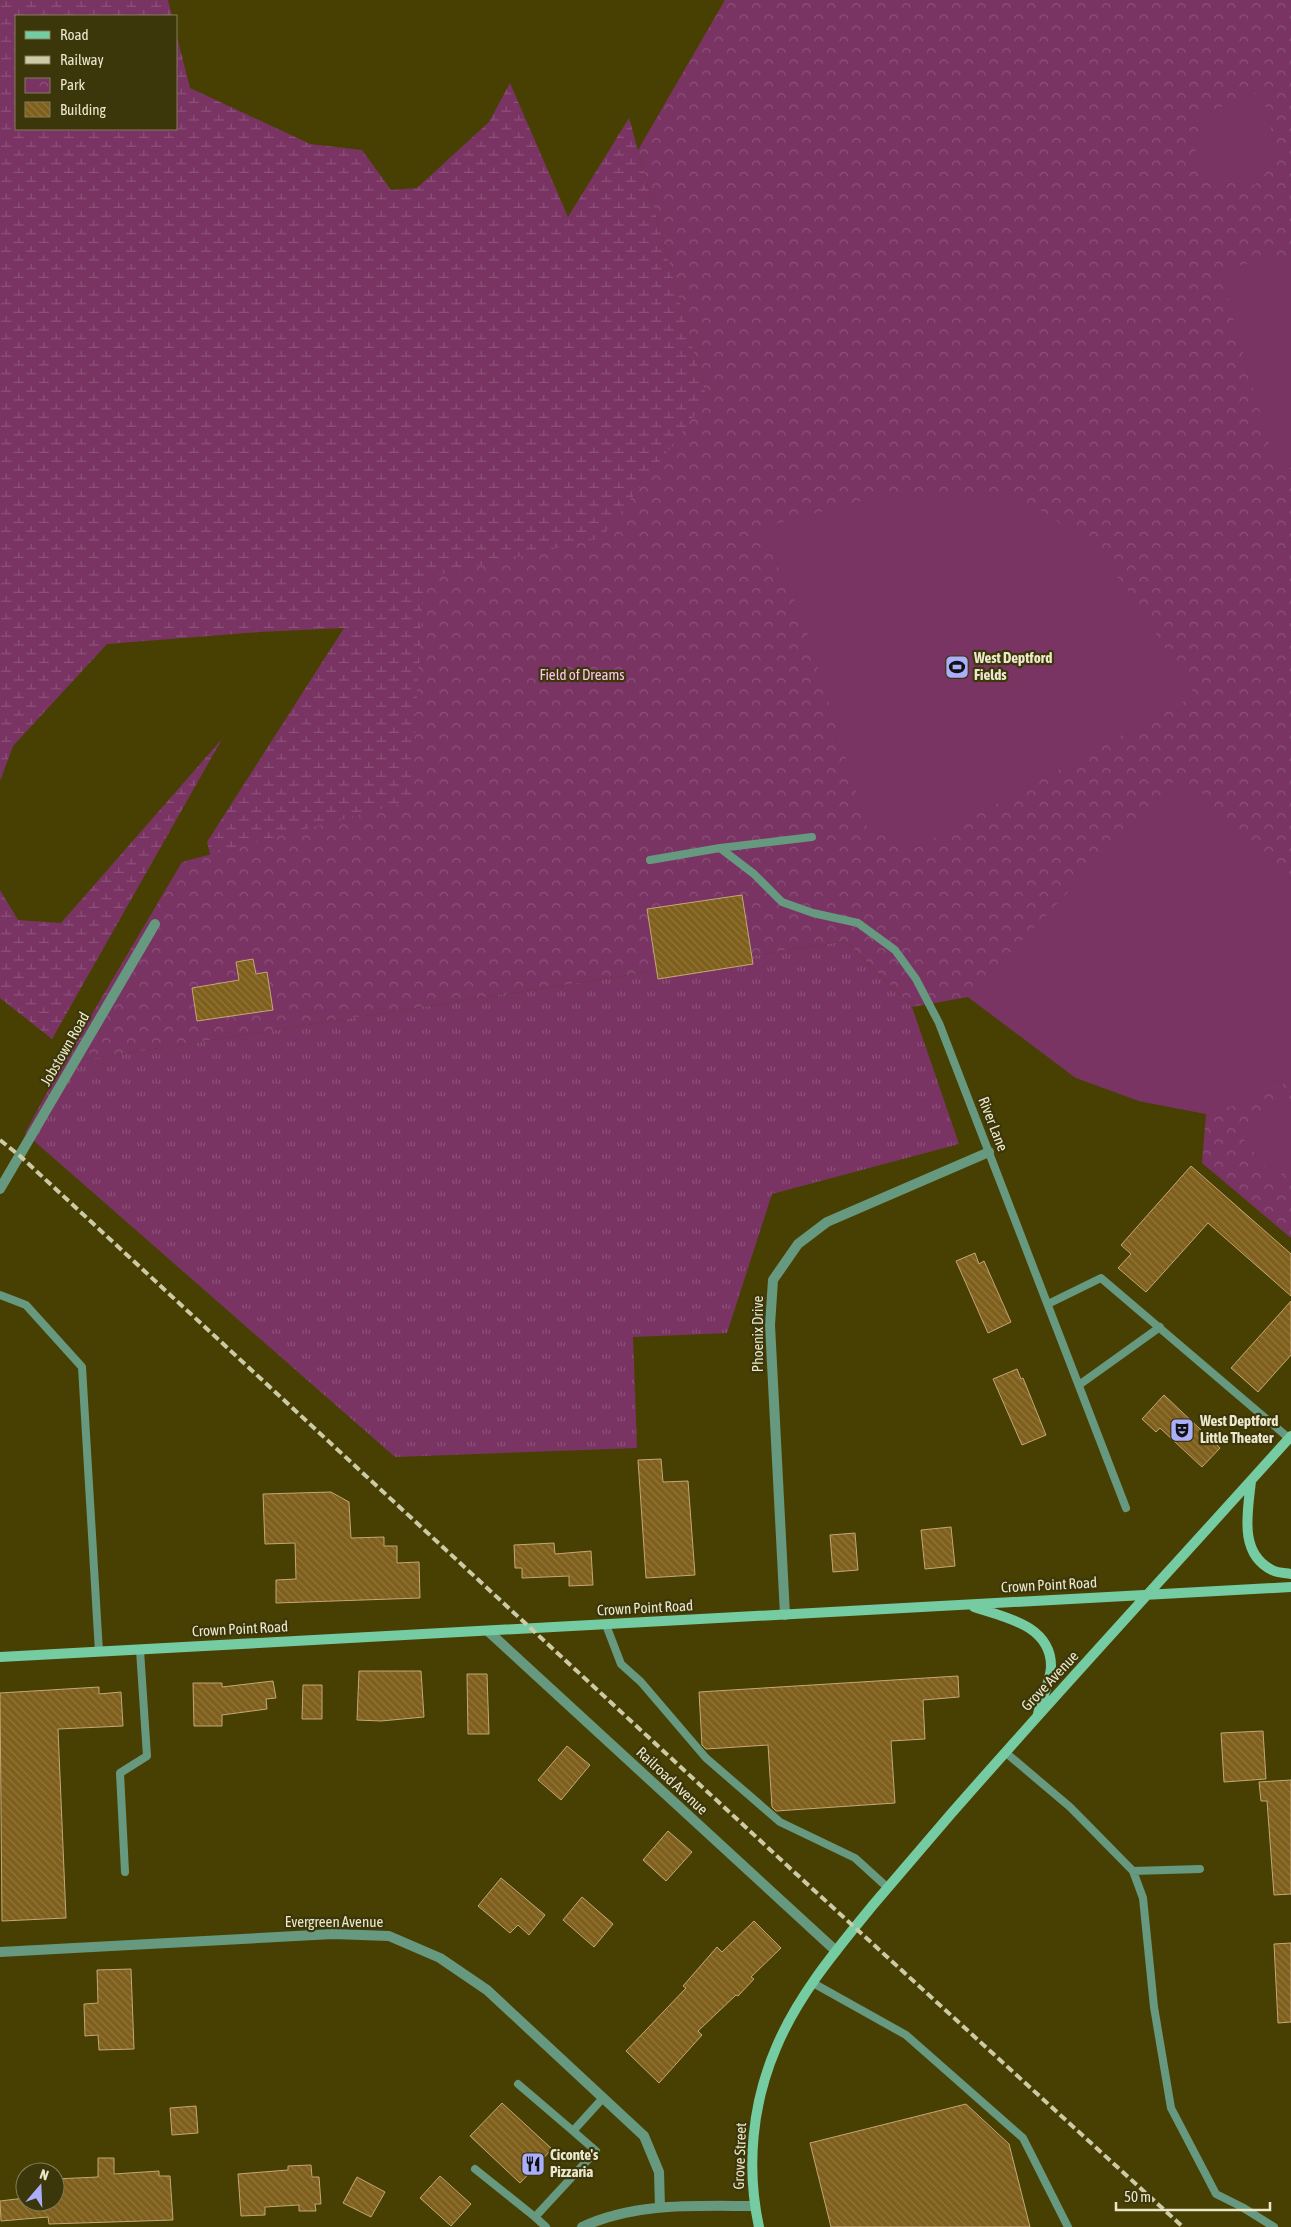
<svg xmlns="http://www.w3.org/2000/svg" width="1291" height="2227" font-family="'Asap Condensed',sans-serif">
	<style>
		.grass { fill: url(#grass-tufts) }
		.wetland { fill: url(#wetland-marsh) }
		.park { fill: url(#park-crowns) }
		.pitch { fill: #793464 }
		.building { fill: url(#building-back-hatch); stroke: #c4a775 }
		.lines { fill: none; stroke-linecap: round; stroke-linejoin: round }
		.lane { stroke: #66997f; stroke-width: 8 }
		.street { stroke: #66997f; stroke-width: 10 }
		.secondary { stroke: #76cca2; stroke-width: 10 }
		.rail { stroke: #cdcaa8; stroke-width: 4; stroke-dasharray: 8 4; stroke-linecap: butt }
		.labels { text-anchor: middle; stroke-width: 4.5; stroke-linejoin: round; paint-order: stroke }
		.poi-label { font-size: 15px; font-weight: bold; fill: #ebe8cc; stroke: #3c360b; text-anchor: start }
		.park-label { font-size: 15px; fill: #fbc6e7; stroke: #3c360b }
		.street-label { font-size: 15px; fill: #ebe8cc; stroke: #3c360b }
	</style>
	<defs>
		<pattern id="grass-tufts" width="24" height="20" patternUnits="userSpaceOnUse" patternTransform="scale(1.25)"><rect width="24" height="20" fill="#793464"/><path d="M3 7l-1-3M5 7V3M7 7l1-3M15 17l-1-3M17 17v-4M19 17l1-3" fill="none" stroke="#8c5179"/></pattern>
		<pattern id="wetland-marsh" width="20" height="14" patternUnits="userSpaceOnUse" patternTransform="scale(1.25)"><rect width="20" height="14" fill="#793464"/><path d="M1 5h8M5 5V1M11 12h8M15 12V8" fill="none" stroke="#8c5179"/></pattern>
		<pattern id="park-crowns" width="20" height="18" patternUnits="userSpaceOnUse" patternTransform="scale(1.25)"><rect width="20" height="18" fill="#793464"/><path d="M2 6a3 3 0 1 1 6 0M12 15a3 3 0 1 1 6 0" fill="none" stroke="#8c5179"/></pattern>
		<pattern id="building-back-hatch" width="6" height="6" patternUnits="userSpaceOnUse" patternTransform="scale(1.25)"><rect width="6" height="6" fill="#7f5f1c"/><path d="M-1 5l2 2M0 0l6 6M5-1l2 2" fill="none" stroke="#91763c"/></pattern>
	</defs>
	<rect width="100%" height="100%" fill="#484003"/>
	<path class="grass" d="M 846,941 L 912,1007 L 959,1144 L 772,1194 L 727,1333 L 633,1337 L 637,1448 L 395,1457 L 25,1133 L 63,1063 Z"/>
	<path class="wetland" d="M 0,0 L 168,0 L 172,16 L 16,16 L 16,129 L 176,129 L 176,33 L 190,88 L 310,144 L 362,150 L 391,190 L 417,188 L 489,122 L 510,83 L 568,217 L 629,118 L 707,398 L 693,815 L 216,878 L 207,842 L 344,628 L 259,632 L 107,644 L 13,746 L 0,781 Z
		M 222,739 L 52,1039 L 0,998 L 0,890 L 18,920 L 61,923 Z"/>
	<path class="park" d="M 725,0 L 1291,0 L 1291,1238 L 1202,1163 L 1206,1114 L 1139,1101 L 1076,1078 L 968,997 L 912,1007 L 846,941 L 63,1063 L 182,862 L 411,801 L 424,578 L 601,538 L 707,399 L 638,150 Z"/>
	<path class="pitch" d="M 1262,91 L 1278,160 L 1254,185 L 1213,181 L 1195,154 L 1200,115 Z
		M 1272,259 L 1291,261 L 1291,468 L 1273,457 L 1219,269 Z
		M 937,491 L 1010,495 L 1049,515 L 1100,554 L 1136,602 L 1195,695 L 916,848 L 867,827 L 803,619 L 760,528 L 873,498 Z
		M 1173,782 L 1194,786 L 1291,880 L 1291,1080 L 1259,1097 L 1207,1114 L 1139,1101 L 1072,1075 L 968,997 Z
		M 1279,1101 L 1291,1111 L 1291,1166 L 1276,1179 L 1236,1130 Z"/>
	<path class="building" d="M 742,895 L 753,964 L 658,979 L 647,909 Z
		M 253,959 L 256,974 L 267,972 L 273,1010 L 197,1021 L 192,988 L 239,980 L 236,962 Z
		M 1191,1166 L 1291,1254 L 1291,1296 L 1208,1223 L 1146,1292 L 1118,1268 L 1131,1254 L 1121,1245 Z
		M 975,1253 L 979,1264 L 984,1261 L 1011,1322 L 988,1333 L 956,1261 Z
		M 1291,1301 L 1291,1355 L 1258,1392 L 1231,1368 Z
		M 1017,1369 L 1021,1379 L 1023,1378 L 1046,1435 L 1022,1445 L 993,1379 Z
		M 1164,1395 L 1220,1448 L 1202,1467 L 1160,1428 L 1156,1432 L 1142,1419 Z
		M 661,1459 L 663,1482 L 688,1481 L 695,1575 L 646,1578 L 638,1460 Z
		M 331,1492 L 349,1502 L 351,1538 L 384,1537 L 384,1546 L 397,1546 L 397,1563 L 419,1562 L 420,1598 L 276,1603 L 276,1580 L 296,1579 L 295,1543 L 265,1544 L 263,1494 Z
		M 951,1527 L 955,1566 L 925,1569 L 921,1530 Z
		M 855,1533 L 858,1570 L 833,1572 L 830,1535 Z
		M 554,1543 L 555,1554 L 591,1551 L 593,1585 L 569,1586 L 569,1576 L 522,1578 L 522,1568 L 515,1568 L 514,1545 Z
		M 359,1671 L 421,1671 L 424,1717 L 381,1721 L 357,1720 Z
		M 467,1674 L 487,1674 L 489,1734 L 468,1734 Z
		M 958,1676 L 959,1697 L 923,1700 L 925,1739 L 891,1741 L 895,1803 L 776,1811 L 772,1807 L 768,1745 L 706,1749 L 702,1745 L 699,1692 Z
		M 273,1681 L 276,1698 L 266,1699 L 267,1709 L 222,1715 L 222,1726 L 194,1726 L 193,1683 L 222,1683 L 222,1687 Z
		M 303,1685 L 322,1685 L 322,1719 L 302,1719 Z
		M 99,1687 L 99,1694 L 121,1692 L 123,1726 L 58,1729 L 66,1918 L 2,1921 L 0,1693 Z
		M 1263,1731 L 1266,1779 L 1224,1782 L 1221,1733 Z
		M 567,1746 L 590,1765 L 561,1800 L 538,1780 Z
		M 1291,1780 L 1291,1894 L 1274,1895 L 1267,1801 L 1261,1801 L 1259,1782 Z
		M 668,1831 L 692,1852 L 666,1881 L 643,1860 Z
		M 501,1878 L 545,1915 L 529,1935 L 518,1925 L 510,1933 L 478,1906 Z
		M 582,1897 L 613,1924 L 594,1947 L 563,1920 Z
		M 754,1921 L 781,1948 L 751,1977 L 754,1979 L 738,1996 L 736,1995 L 698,2031 L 702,2035 L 659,2083 L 626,2051 L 686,1988 L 683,1986 L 717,1947 L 722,1952 Z
		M 1291,1943 L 1291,2022 L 1278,2023 L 1274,1944 Z
		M 131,1969 L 134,2049 L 99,2050 L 98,2035 L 85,2036 L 84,2004 L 98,2003 L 97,1970 Z
		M 502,2103 L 552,2149 L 520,2183 L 470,2136 Z
		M 966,2104 L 1009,2144 L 1030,2227 L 831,2227 L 810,2143 Z
		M 196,2106 L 198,2133 L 172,2135 L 170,2108 Z
		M 98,2158 L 114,2158 L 114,2174 L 159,2171 L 159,2176 L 170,2176 L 173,2220 L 49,2224 L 48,2217 L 1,2221 L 0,2201 L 25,2198 L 25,2202 L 55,2202 L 55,2179 L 98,2177 Z
		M 311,2165 L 312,2177 L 319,2177 L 321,2204 L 315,2204 L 316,2211 L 299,2211 L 299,2205 L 265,2207 L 265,2215 L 241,2216 L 238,2174 L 288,2170 L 288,2166 Z
		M 440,2176 L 471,2204 L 451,2226 L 420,2198 Z
		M 357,2177 L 385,2192 L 371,2217 L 343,2203 Z"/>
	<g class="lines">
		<path class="lane" d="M 720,848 L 812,837
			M 650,860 L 720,848 L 754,874 L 782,902 L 813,913 L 858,923 L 895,950 L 916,979 L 939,1023 L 1126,1508
			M 0,1295 L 26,1305 L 82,1367 L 99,1652
			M 1048,1304 L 1101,1278 L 1291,1440
			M 1079,1385 L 1160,1327
			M 606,1625 L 621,1664 L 641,1682 L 706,1758 L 780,1822 L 855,1858 L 888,1888
			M 1005,1752 L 1070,1807 L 1133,1871 L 1143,1898 L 1154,2007 L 1171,2108 L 1216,2194 L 1242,2207 L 1274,2227
			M 1133,1871 L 1200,1869
			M 125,1872 L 120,1773 L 147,1756 L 140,1650
			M 813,1983 L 906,2035 L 1023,2138 L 1068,2227
			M 518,2084 L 573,2131
			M 475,2169 L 535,2217
			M 546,2227 L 535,2217 L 596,2151 L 573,2131 L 603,2098"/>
		<path class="street" d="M 0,1189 L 155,924
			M 785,1615 L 770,1325 L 773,1280 L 798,1244 L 827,1222 L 989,1152
			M 489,1632 L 836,1951
			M 0,1952 L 333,1934 L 389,1936 L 440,1958 L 487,1990 L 644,2136 L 659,2172 L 660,2207
			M 582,2227 C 636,2202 696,2206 755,2206"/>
		<path class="secondary" d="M 1251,1481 C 1248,1511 1238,1553 1272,1570 C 1277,1573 1285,1573 1291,1574
			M 974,1607 C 1004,1617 1051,1625 1051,1666 C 1051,1679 1041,1701 1038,1714
			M 0,1657 L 1291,1587
			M 759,2227 C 746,2167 752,2104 776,2048 C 798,1995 837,1949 873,1905 C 899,1875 924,1845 950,1815 C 1062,1687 1178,1562 1291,1436"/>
		<path class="rail" d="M 0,1140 L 20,1156 L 805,1882 L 1183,2227"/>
	</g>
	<defs>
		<g id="stadium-square" transform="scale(1.25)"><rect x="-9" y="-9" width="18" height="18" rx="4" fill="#abaffb" stroke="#3c360b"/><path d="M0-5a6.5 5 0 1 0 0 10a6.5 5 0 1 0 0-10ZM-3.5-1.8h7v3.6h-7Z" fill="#111"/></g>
		<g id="theatre-square" transform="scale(1.25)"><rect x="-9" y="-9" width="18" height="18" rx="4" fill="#abaffb" stroke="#3c360b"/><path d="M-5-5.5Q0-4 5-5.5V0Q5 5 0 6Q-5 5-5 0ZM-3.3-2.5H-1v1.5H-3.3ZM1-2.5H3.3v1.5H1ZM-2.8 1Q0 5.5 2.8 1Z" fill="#111"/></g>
		<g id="restaurant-square" transform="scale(1.25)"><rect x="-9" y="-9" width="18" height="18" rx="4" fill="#abaffb" stroke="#3c360b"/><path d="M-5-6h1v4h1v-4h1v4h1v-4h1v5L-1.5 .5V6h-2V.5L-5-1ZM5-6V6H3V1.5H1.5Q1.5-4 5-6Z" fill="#111"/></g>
	</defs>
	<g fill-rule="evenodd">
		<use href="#stadium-square" x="957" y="667"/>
		<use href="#theatre-square" x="1182" y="1430"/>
		<use href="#restaurant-square" x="533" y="2164"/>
	</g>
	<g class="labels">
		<g class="poi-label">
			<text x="974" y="663">West Deptford<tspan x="974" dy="17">Fields</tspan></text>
			<text x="1200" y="1426">West Deptford<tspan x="1200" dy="17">Little Theater</tspan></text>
			<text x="550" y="2160">Ciconte's<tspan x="550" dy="17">Pizzaria</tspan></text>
		</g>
		<g class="park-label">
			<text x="582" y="680">Field of Dreams</text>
		</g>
		<g class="street-label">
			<text transform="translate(65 1049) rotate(-60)" y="5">Jobstown Road</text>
			<text transform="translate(993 1124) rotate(69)" y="5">River Lane</text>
			<text transform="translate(758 1334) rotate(-90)" y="5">Phoenix Drive</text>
			<text transform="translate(1049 1585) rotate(-3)" y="5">Crown Point Road</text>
			<text transform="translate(645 1608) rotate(-3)" y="5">Crown Point Road</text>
			<text transform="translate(240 1629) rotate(-3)" y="5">Crown Point Road</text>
			<text transform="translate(1050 1681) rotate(-47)" y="5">Grove Avenue</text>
			<text transform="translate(672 1781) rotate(43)" y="5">Railroad Avenue</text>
			<text x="334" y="1927">Evergreen Avenue</text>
			<text transform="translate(740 2156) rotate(-88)" y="5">Grove Street</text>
		</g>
	</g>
	<rect x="15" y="15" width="162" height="115" fill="#3c360b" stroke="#827d58"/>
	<rect x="25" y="31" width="25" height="8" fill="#76cca2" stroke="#827d58"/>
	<text x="60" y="40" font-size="15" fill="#ebe8cc">Road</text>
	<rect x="25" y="56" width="25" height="8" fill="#cdcaa8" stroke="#827d58"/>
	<text x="60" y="65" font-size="15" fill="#ebe8cc">Railway</text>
	<rect x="25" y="78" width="25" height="15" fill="url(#park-crowns)" stroke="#827d58"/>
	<text x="60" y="90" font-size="15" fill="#ebe8cc">Park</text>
	<rect x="25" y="102" width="25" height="15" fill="url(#building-back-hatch)" stroke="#827d58"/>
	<text x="60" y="115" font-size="15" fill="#ebe8cc">Building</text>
	<g transform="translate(40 2187) rotate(19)"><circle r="24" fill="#3c360b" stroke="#827d58"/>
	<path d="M0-4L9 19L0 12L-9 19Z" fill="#abaffb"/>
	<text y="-8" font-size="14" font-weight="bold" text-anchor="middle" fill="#ebe8cc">N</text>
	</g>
	<path d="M1116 2202v8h154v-8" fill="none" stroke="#ebe8cc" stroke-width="2.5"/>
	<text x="1124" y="2202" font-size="15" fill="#ebe8cc" stroke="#3c360b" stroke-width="4" paint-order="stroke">50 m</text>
</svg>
